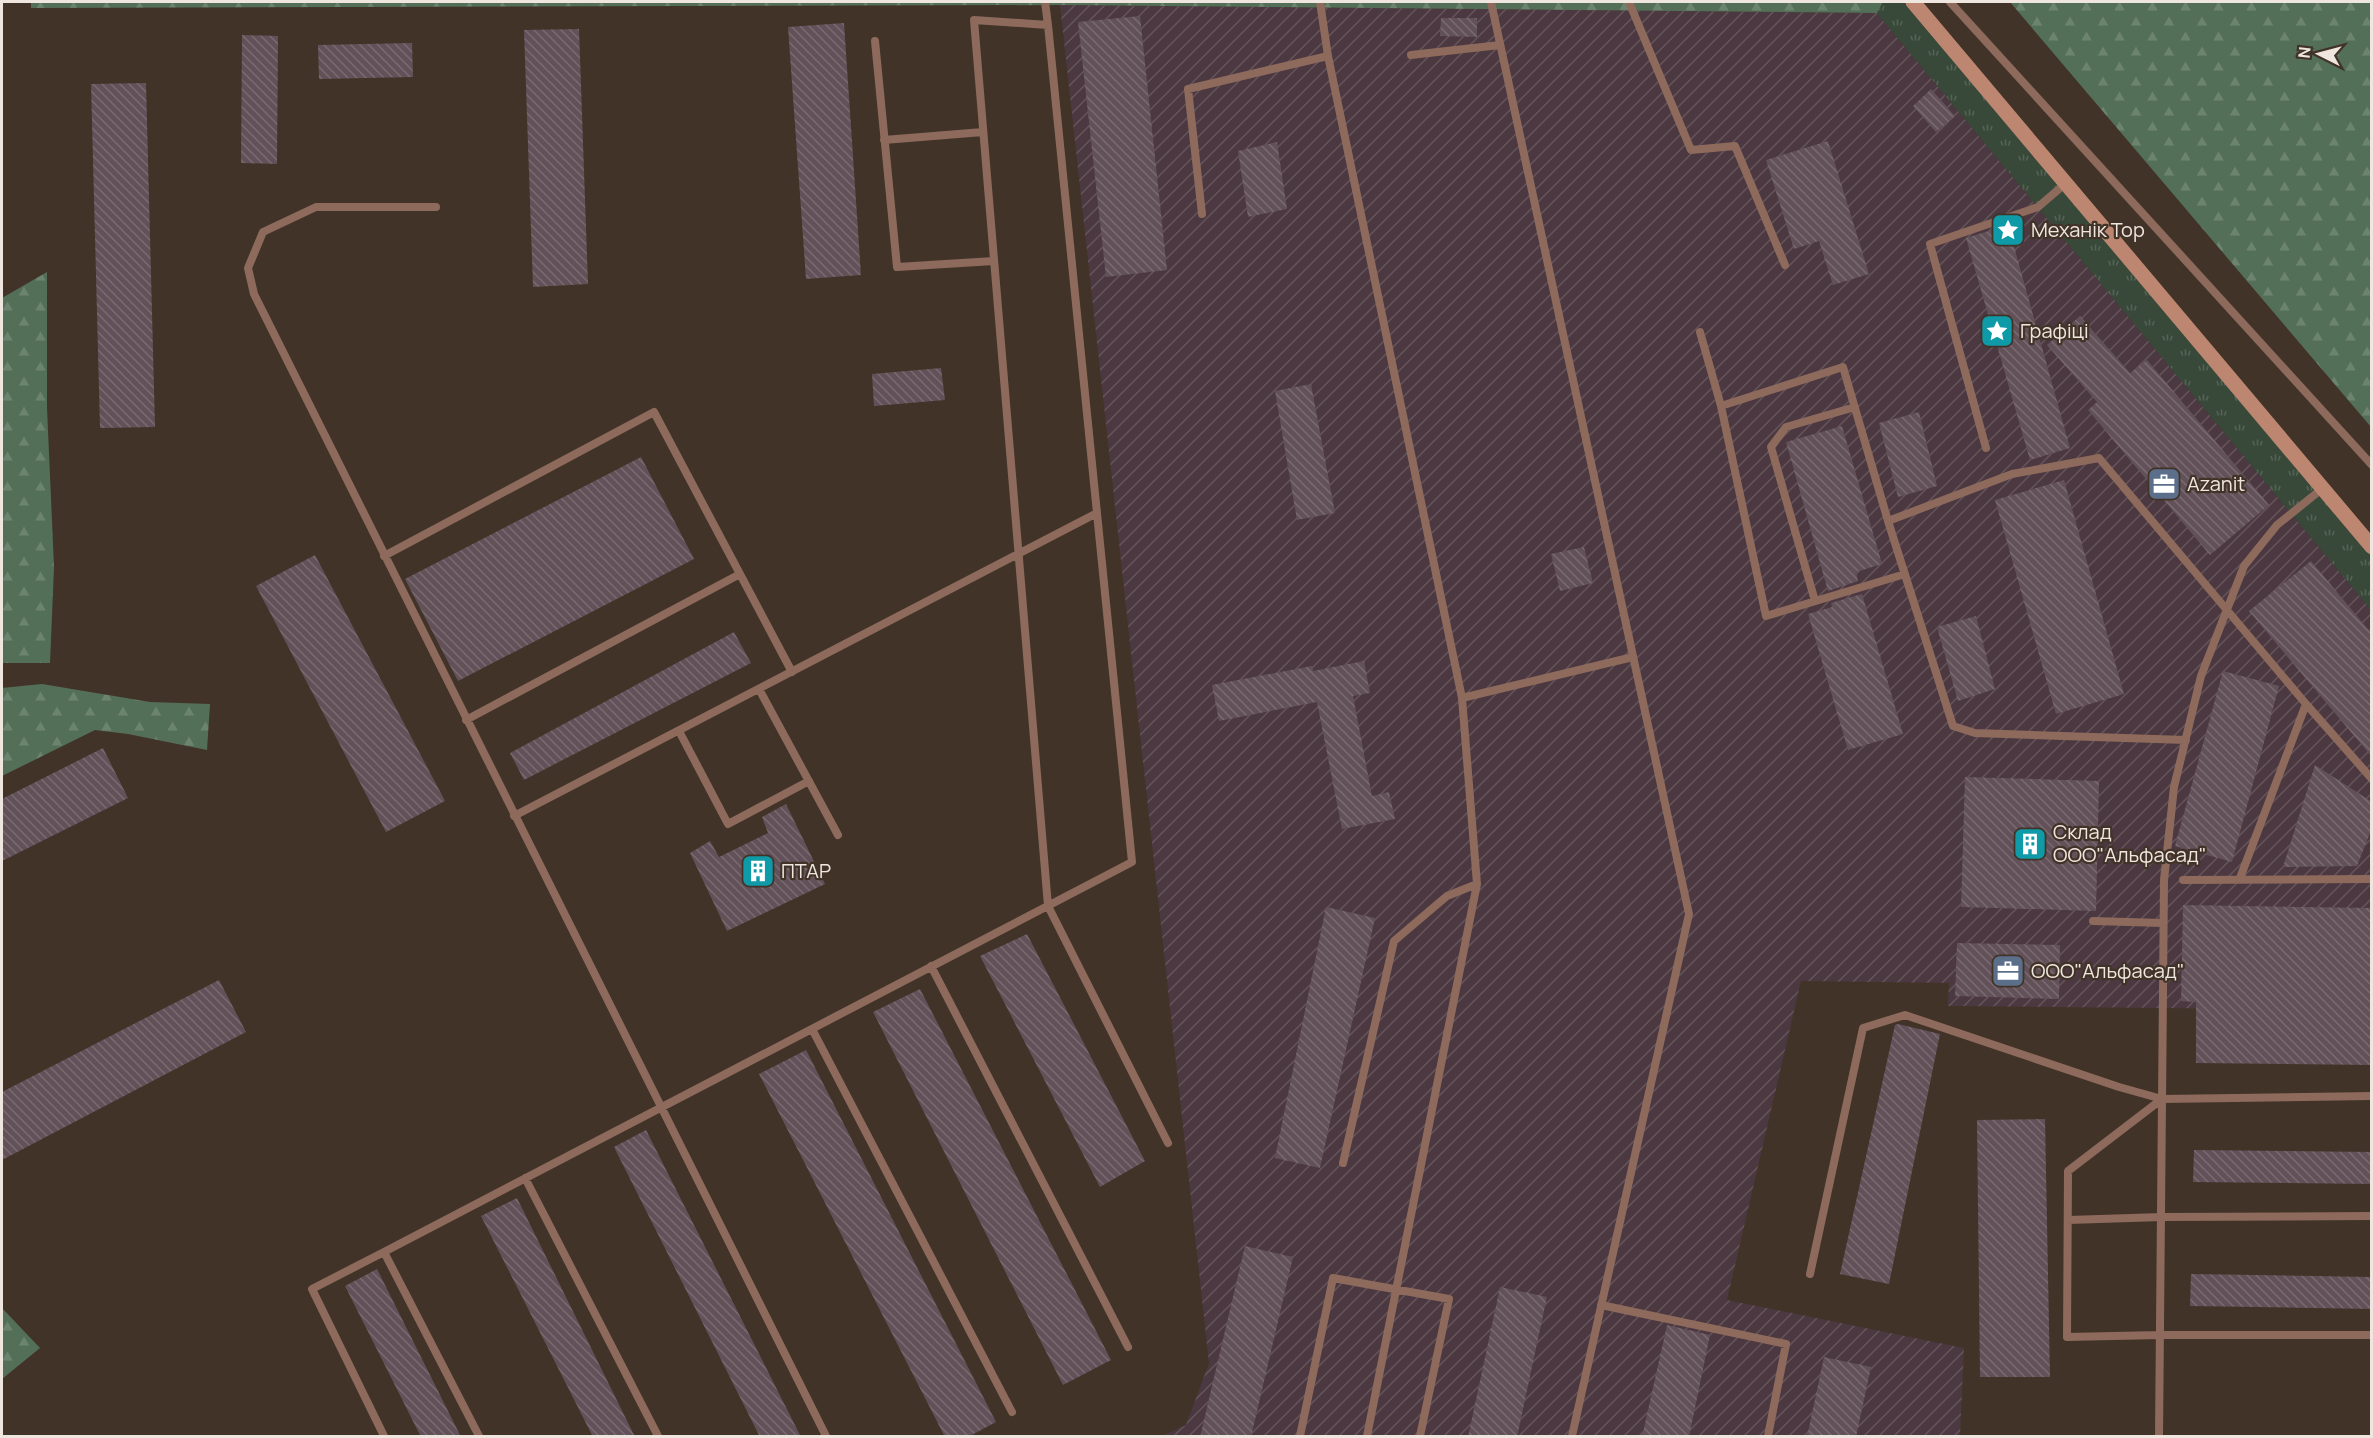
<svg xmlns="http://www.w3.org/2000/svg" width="2373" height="1438" font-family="Manrope,sans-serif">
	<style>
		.industrial { fill: url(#industrial-furrows) }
		.grass { fill: url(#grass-tufts) }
		.forest { fill: url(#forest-firs) }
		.building { fill: url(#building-back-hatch) }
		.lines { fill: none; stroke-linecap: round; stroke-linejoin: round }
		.lane { stroke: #8d6a5c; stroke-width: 8 }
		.secondary { stroke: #bc8670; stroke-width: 15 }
		.labels { text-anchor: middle; stroke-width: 4.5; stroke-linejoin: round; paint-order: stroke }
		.poi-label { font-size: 20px; fill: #efe6df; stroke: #413328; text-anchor: start }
	</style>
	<defs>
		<pattern id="industrial-furrows" width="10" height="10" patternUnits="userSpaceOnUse" patternTransform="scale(1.5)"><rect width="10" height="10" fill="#4b3840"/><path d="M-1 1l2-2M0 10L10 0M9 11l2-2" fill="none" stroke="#65555b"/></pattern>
		<pattern id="grass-tufts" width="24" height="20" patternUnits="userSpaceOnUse" patternTransform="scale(1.5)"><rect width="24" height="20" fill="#38493a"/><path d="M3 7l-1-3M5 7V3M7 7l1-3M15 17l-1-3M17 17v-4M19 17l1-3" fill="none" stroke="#556356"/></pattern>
		<pattern id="forest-firs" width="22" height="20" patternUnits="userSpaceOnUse" patternTransform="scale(1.5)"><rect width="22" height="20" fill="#536f57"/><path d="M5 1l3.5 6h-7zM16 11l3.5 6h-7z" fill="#6c846f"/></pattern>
		<pattern id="building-back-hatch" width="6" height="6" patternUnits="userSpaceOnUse" patternTransform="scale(1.5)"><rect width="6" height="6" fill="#625159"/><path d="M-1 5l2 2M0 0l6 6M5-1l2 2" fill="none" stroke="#796a70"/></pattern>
	</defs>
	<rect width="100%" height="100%" fill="#413328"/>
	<path class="industrial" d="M 1060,5 L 1877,13 L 2371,610 L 2371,1010 L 1948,1006 L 1949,983 L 1801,981 L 1727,1300 L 1964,1348 L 1960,1436 L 1162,1436 L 1186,1425 L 1209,1363 Z"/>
	<path class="grass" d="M 1883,2 L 1913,2 L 2371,547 L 2371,610 L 1877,13 Z"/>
	<path class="forest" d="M 31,2 L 1883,2 L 1877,13 L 1060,5 L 31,8 Z
		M 2010,2 L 2371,2 L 2371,427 Z
		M 47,272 L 47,408 L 54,567 L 50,663 L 2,663 L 2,298 Z
		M 42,684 L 150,702 L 210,704 L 207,750 L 128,734 L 95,730 L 2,776 L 2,688 Z
		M 2,1308 L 40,1348 L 2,1379 Z"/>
	<path class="building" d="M 1140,16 L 1167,270 L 1106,277 L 1078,22 Z
		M 1441,18 L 1477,18 L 1477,37 L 1440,36 Z
		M 844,23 L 861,275 L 806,279 L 788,27 Z
		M 579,29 L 588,284 L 533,287 L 524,30 Z
		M 242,35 L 278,36 L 277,164 L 241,163 Z
		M 412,43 L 413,77 L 319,79 L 318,45 Z
		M 146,83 L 155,427 L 100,428 L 91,84 Z
		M 1931,89 L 1955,116 L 1936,132 L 1913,106 Z
		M 1828,141 L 1869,274 L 1833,285 L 1819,241 L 1794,249 L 1766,160 Z
		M 1277,142 L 1287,209 L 1248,217 L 1238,151 Z
		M 2008,225 L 2070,448 L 2030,460 L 1966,238 Z
		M 2080,316 L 2130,373 L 2147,360 L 2269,505 L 2210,555 L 2088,410 L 2097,402 L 2047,345 Z
		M 941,368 L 945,400 L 874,406 L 872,374 Z
		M 1311,384 L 1335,513 L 1297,520 L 1275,391 Z
		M 1919,412 L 1937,486 L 1898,497 L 1879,423 Z
		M 1842,426 L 1882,564 L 1856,572 L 1858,581 L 1828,591 L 1786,442 Z
		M 641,457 L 694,559 L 458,681 L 405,579 Z
		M 2064,480 L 2124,694 L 2056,714 L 1995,500 Z
		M 1584,547 L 1593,583 L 1560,591 L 1551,554 Z
		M 315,555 L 445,801 L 386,832 L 256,586 Z
		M 2311,561 L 2372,634 L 2372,757 L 2249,611 Z
		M 1862,594 L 1903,734 L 1848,750 L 1808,614 L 1832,607 L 1831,603 Z
		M 1976,616 L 1995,689 L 1958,701 L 1937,627 Z
		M 734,632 L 751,663 L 524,780 L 510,753 Z
		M 1364,661 L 1370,693 L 1353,696 L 1372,796 L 1389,792 L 1395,819 L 1342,829 L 1317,702 L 1219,721 L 1212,685 L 1312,666 L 1313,671 Z
		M 2223,671 L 2279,686 L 2232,862 L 2175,846 Z
		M 103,748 L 128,798 L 2,861 L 2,799 Z
		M 2315,765 L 2372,802 L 2372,828 L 2357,866 L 2283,867 Z
		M 1965,777 L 2099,781 L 2096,911 L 1961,907 Z
		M 786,804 L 825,884 L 727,931 L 690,853 L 710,841 L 719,857 L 768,833 L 762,817 Z
		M 2183,905 L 2372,908 L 2372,1065 L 2196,1063 L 2196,1002 L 2181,1001 Z
		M 1326,907 L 1375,918 L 1320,1168 L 1275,1158 Z
		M 1027,934 L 1145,1161 L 1100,1187 L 980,956 Z
		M 1957,943 L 2060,945 L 2059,999 L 1955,996 Z
		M 219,980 L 246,1032 L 2,1160 L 2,1092 Z
		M 920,989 L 1111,1360 L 1063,1385 L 873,1012 Z
		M 1898,1024 L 1940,1034 L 1889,1284 L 1840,1274 L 1895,1025 Z
		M 806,1050 L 996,1422 L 968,1437 L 945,1437 L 759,1074 Z
		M 2045,1119 L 2050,1377 L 1980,1377 L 1977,1120 Z
		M 646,1130 L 801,1437 L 760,1437 L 614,1147 Z
		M 2194,1150 L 2372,1152 L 2372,1184 L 2193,1182 Z
		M 517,1198 L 635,1437 L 593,1437 L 481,1216 Z
		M 1245,1246 L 1293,1257 L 1251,1437 L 1200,1437 Z
		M 377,1269 L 461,1437 L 421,1437 L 345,1286 Z
		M 2191,1274 L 2372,1277 L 2372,1309 L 2190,1306 Z
		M 1500,1287 L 1547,1297 L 1517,1437 L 1468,1437 Z
		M 1667,1325 L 1710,1335 L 1689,1437 L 1642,1437 Z
		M 1824,1357 L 1871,1367 L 1856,1437 L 1807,1437 Z"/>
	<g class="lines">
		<path class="lane" d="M 1045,2 L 1048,25
			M 1491,2 L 1689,914 L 1572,1436
			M 1629,2 L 1691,150 L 1735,146 L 1785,265
			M 1950,2 L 2372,465
			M 875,41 L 897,267 L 994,261
			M 1411,55 L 1500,45
			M 1328,56 L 1462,698 L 1477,884 L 1367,1436
			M 884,140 L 983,132
			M 436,207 L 316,207 L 263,232 L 248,268 L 254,294 L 826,1436
			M 1202,214 L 1188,89 L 1328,56 L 1320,2
			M 1700,332 L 1721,406 L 1766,616 L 1905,574
			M 1721,406 L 1843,367 L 1888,521
			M 1986,448 L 1930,244 L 2038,207 L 2066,183
			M 384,556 L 654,412 L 792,672
			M 1815,601 L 1771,447 L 1786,427 L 1855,407
			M 759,689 L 838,835
			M 1462,698 L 1633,657
			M 466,720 L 740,574
			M 679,731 L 728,824 L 809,781
			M 2186,740 L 1975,733 L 1953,726 L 1888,521 L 2012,474 L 2099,458 L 2306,704
			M 514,816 L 1097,513
			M 2240,878 L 2306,704 L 2372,779
			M 2183,880 L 2372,879
			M 2093,921 L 2163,923
			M 931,966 L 1128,1347
			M 812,1029 L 1012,1412
			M 2162,1099 L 2068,1171 L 2067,1337 L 2160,1335 L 2372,1335
			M 1343,1163 L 1394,941 L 1447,896 L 1477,884
			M 525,1178 L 658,1436
			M 2068,1220 L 2162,1217 L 2372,1216
			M 384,1252 L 479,1436
			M 1810,1274 L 1863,1028 L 1905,1015 L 2119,1087 L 2162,1099 L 2372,1096
			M 1601,1305 L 1786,1344 L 1768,1436
			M 384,1436 L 312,1289 L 384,1252 C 633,1122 882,992 1132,862 L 1048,25 L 974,20 L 1048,906 L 1168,1143
			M 1300,1436 L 1333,1278 L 1449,1299 L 1420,1436
			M 2159,1436 L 2164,880 L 2174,787 L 2201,676 L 2244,566 L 2277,525 L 2323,488"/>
		<path class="secondary" d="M 1913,2 L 2372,547"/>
	</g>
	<defs>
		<g id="sight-square" transform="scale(1.725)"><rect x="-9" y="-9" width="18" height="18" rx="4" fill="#0f9aa8" stroke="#413328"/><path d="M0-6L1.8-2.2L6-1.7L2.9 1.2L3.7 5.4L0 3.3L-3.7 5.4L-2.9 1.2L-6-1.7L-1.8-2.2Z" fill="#fff"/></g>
		<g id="office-square" transform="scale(1.725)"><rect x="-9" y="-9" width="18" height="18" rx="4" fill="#5c6f8a" stroke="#413328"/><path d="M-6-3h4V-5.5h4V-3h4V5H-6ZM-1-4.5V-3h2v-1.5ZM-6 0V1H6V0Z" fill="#fff"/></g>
		<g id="building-square" transform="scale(1.725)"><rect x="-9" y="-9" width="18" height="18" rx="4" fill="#0f9aa8" stroke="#413328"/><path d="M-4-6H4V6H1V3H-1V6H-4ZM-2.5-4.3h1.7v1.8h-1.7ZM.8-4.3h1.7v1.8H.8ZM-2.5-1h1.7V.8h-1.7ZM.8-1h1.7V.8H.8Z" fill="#fff"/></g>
	</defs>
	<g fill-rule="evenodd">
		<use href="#sight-square" x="2008" y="230"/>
		<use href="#sight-square" x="1997" y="331"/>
		<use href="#office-square" x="2164" y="484"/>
		<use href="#building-square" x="2030" y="844"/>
		<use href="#building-square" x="758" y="871"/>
		<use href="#office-square" x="2008" y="971"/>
	</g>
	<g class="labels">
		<g class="poi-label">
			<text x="2031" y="237">Механік Тор</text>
			<text x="2020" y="338">Графіці</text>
			<text x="2187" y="491">Azanit</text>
			<text x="2053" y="839">Склад<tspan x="2053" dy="23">ООО"Альфасад"</tspan></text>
			<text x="781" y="878">ПТАР</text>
			<text x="2031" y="978">ООО"Альфасад"</text>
		</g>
	</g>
	<rect width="2373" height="1438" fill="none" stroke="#efe6df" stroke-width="6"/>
	<g transform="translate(2319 54) rotate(276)" stroke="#413328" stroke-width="4.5" paint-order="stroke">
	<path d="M0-4.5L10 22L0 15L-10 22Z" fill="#efe6df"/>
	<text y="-9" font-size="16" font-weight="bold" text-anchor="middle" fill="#efe6df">N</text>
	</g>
</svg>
